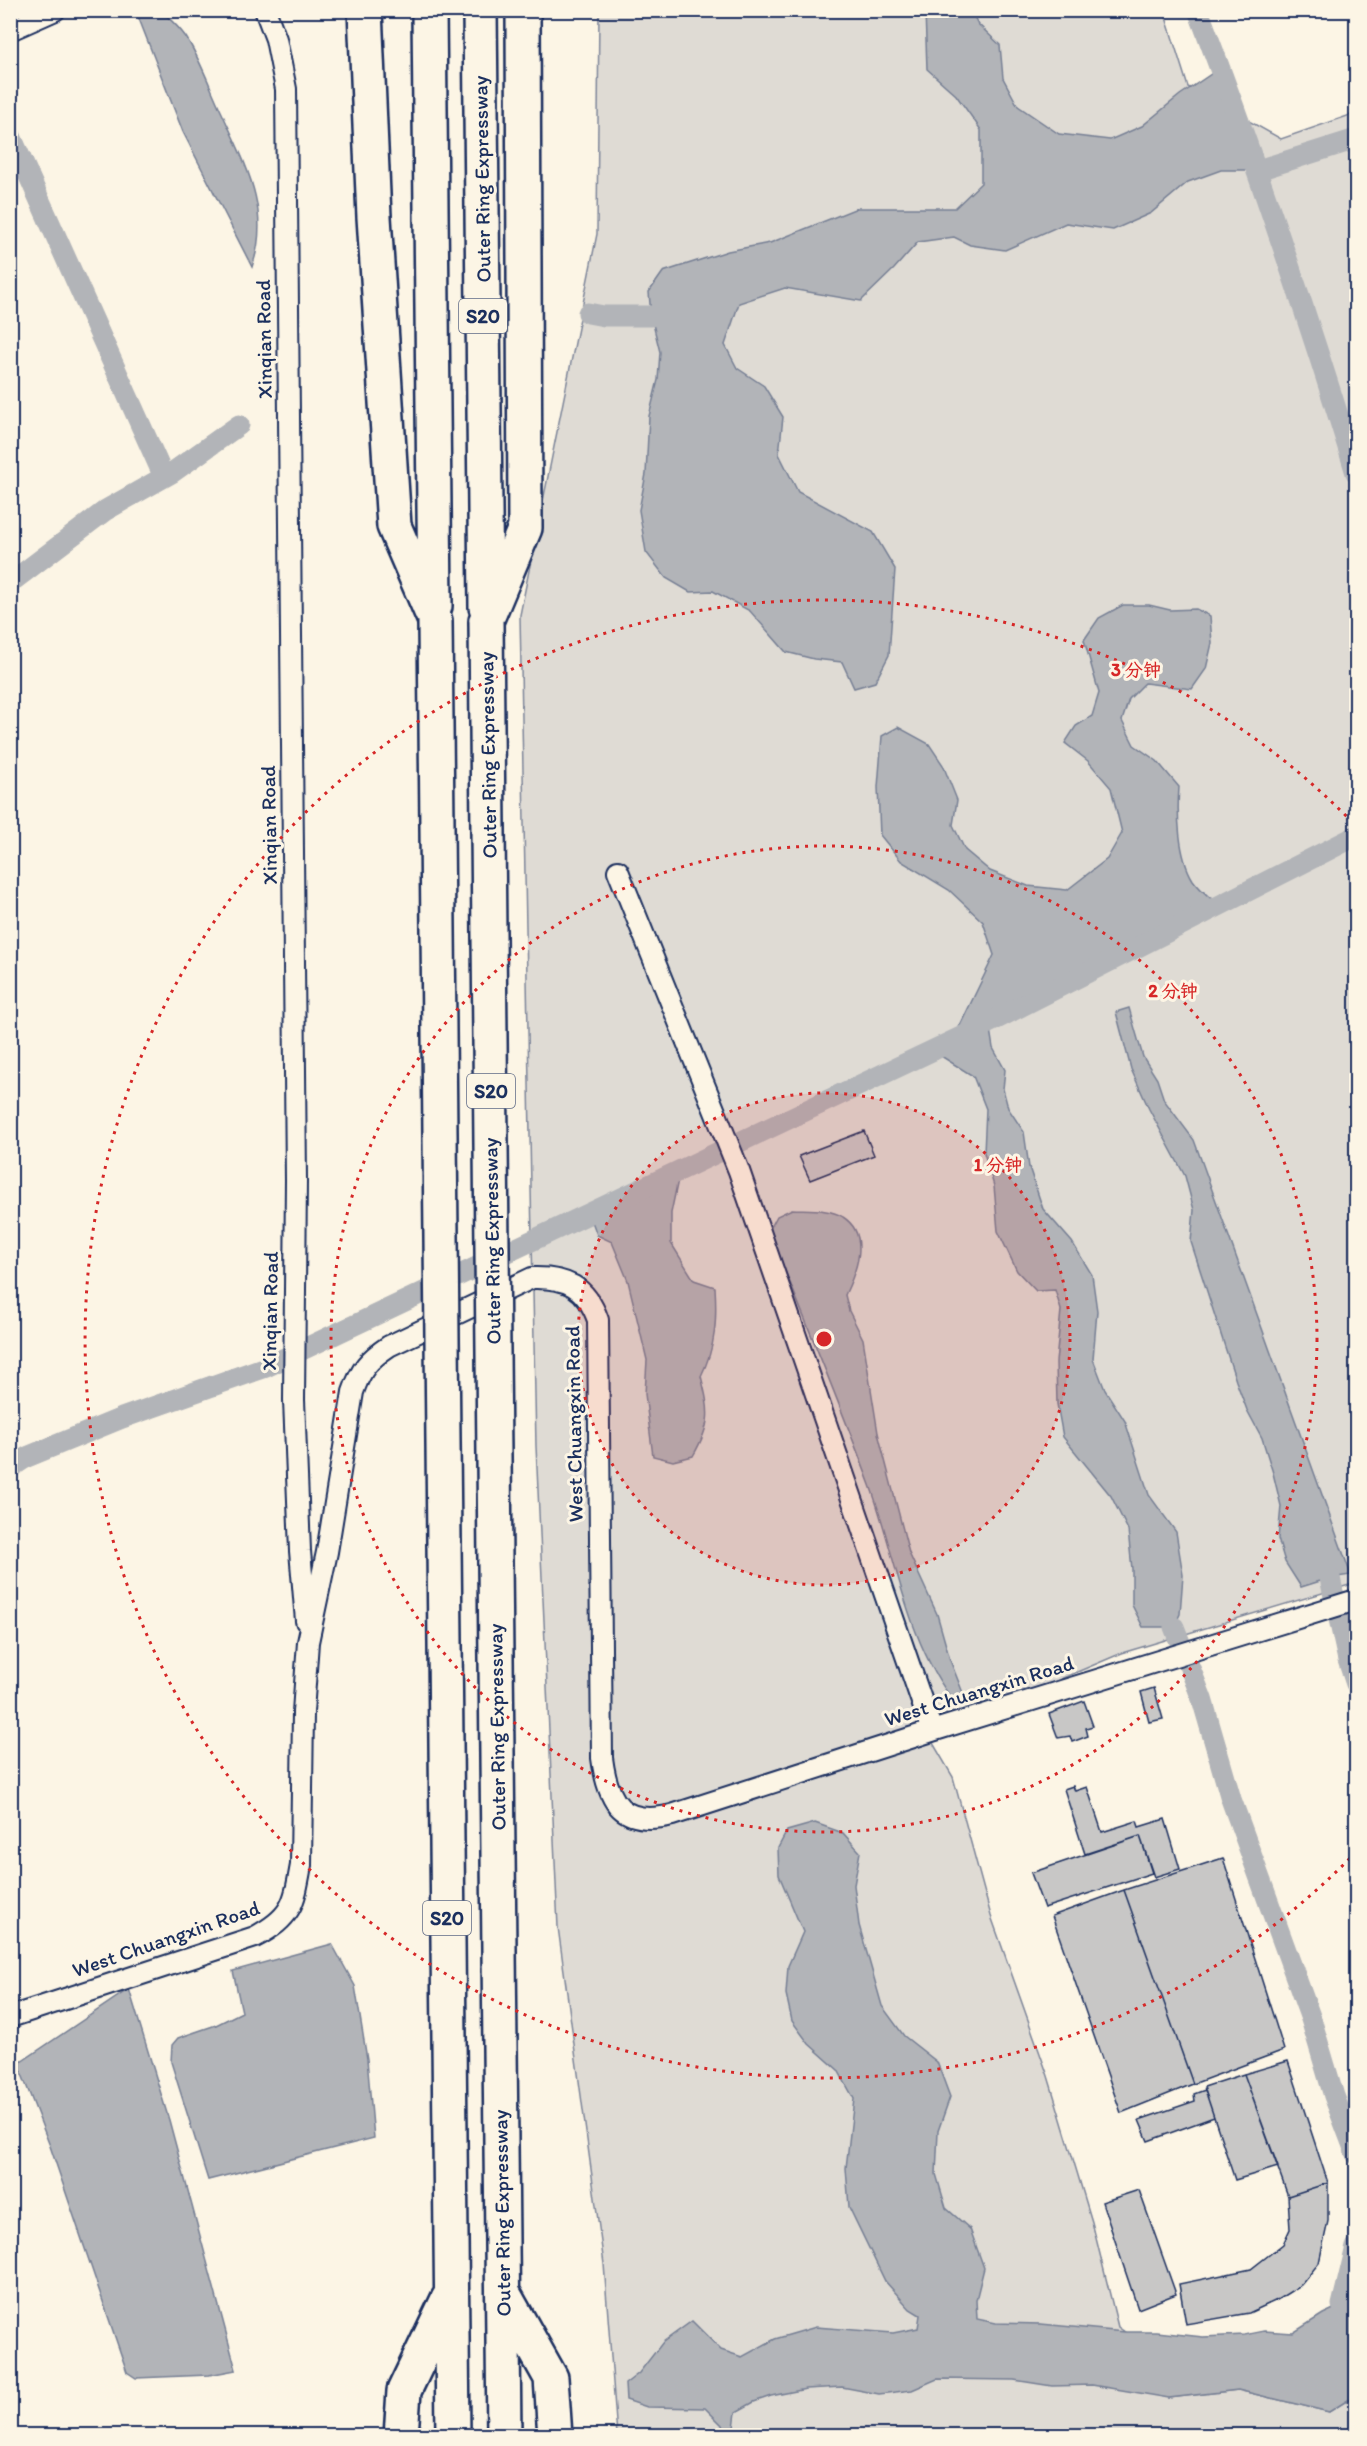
<svg xmlns="http://www.w3.org/2000/svg" width="1367" height="2446" font-family="Itim,'LXGW WenKai TC',sans-serif">
	<style>
		.green { fill: #dfdbd4; stroke: #7d8599; stroke-width: 1.5 }
		.water { fill: #b2b4b8; stroke: #767f94; stroke-width: 1.5 }
		.lines { fill: none; stroke-linecap: round; stroke-linejoin: round }
		.canal { stroke: #b2b4b8; stroke-width: 21 }
		.building { fill: #c8c7c6; stroke: #1b2f5e; stroke-width: 1.5 }
		.minor-casing { stroke: #1b2f5e; stroke-width: 24 }
		.motorway-casing { stroke: #1b2f5e; stroke-width: 38 }
		.minor { stroke: #fcf5e5; stroke-width: 20 }
		.motorway { stroke: #fcf5e5; stroke-width: 33 }
		.motorway-bridge-casing { stroke: #1b2f5e; stroke-width: 38; stroke-linecap: butt }
		.motorway-bridge { stroke: #fcf5e5; stroke-width: 33 }
		.ring { fill: none; stroke: #d62828; stroke-width: 3; stroke-dasharray: 3 6 }
		.labels { text-anchor: middle; stroke-width: 6; stroke-linejoin: round; paint-order: stroke }
		.shield { fill: #fcf5e5; stroke: #5e6a86; stroke-width: 1.5 }
		.shield-label { font-size: 20px; font-weight: bold; fill: #1b2f5e }
		.street-label { font-size: 21px; fill: #1b2f5e; stroke: #fcf5e5 }
		.centre { fill: #d62828; stroke: #fcf5e5; stroke-width: 3 }
		.ring-label { font-size: 18px; text-anchor: middle; font-weight: bold; fill: #d62828; stroke: #fcf5e5; stroke-width: 6; stroke-linejoin: round; paint-order: stroke }
	</style>
	<rect width="100%" height="100%" fill="#fcf5e5"/>
	<filter id="ink" filterUnits="userSpaceOnUse"><feTurbulence type="fractalNoise" baseFrequency=".0167" numOctaves="2"/><feDisplacementMap in="SourceGraphic" scale="12" xChannelSelector="R" yChannelSelector="G"/><feConvolveMatrix kernelMatrix="1 2 1 2 8 2 1 2 1" color-interpolation-filters="sRGB"/></filter>
	<g filter="url(#ink)">
		<path class="green" d="M 599,11 L 1164,11 L 1188,87 L 1281,139 L 1356,113 L 1356,1583 L 1122,1653 L 1037,1689 L 930,1738 L 953,1777 L 991,1916 L 1048,2076 L 1092,2222 L 1118,2327 L 1125,2332 L 1169,2398 L 1238,2390 L 1329,2412 L 1356,2395 L 1356,2435 L 617,2435 L 604,2264 L 558,1927 L 536,1446 L 520,615 L 597,234 Z"/>
		<path class="water" d="M 136,11 L 162,11 C 171,21 182,29 189,42 C 202,64 211,90 222,113 C 245,164 272,210 252,267 L 183,132 Z
			M 925,11 L 971,11 L 978,24 L 1000,45 L 1003,78 L 1018,106 L 1059,134 L 1110,140 L 1142,126 L 1180,95 L 1220,68 L 1258,170 L 1221,170 L 1188,182 L 1151,213 L 1113,230 L 1066,223 L 1005,250 L 970,245 L 954,237 L 918,242 L 894,269 L 861,301 L 785,288 L 739,303 L 725,345 L 737,368 L 764,386 L 783,417 L 779,454 L 798,492 L 873,532 L 895,569 L 889,655 L 875,682 L 854,688 L 842,662 L 814,659 L 786,652 L 750,611 L 713,591 L 690,592 L 666,578 L 646,552 L 639,510 L 646,474 L 649,416 L 658,380 L 660,352 L 651,316 L 649,292 L 663,272 L 728,251 L 770,243 L 857,208 L 955,208 L 981,183 L 981,130 L 956,95 L 927,69 Z
			M 1123,605 L 1149,605 L 1170,610 L 1196,609 L 1210,616 L 1212,643 L 1206,669 L 1192,689 L 1145,683 L 1129,699 L 1122,721 L 1134,745 L 1157,761 L 1179,787 C 1177,814 1178,856 1193,880 C 1200,890 1212,899 1220,907 L 989,1023 L 993,1048 L 1005,1070 L 1003,1089 L 1008,1108 L 1024,1132 L 1029,1167 L 1043,1209 L 1072,1242 L 1092,1275 L 1097,1311 L 1093,1359 L 1105,1390 L 1125,1421 L 1149,1495 L 1176,1532 L 1183,1575 L 1180,1614 L 1174,1627 L 1143,1627 L 1132,1605 L 1132,1569 L 1128,1530 L 1111,1496 L 1063,1437 L 1057,1404 L 1056,1362 L 1061,1310 L 1055,1290 L 1036,1291 L 1017,1271 L 998,1231 L 994,1186 L 984,1153 L 986,1109 L 973,1076 L 933,1051 L 952,1042 L 994,955 L 983,922 L 949,890 L 901,861 L 880,835 L 878,787 L 882,736 L 898,727 L 929,744 L 943,765 L 957,800 L 953,825 L 965,850 L 990,871 L 1028,886 L 1067,890 L 1107,859 L 1122,833 L 1111,788 L 1088,761 L 1065,743 L 1076,726 L 1092,716 L 1099,693 L 1084,640 L 1099,618 Z
			M 1129,1008 L 1143,1057 L 1157,1079 L 1164,1100 L 1194,1140 L 1351,1575 L 1330,1578 L 1301,1587 L 1285,1562 L 1278,1539 L 1281,1506 L 1273,1473 L 1262,1438 L 1247,1410 L 1236,1381 L 1191,1242 L 1194,1210 L 1185,1176 L 1149,1109 L 1131,1069 L 1116,1012 Z
			M 680,1170 L 671,1213 L 671,1243 L 694,1280 L 715,1287 C 717,1319 716,1346 701,1376 C 710,1412 712,1423 693,1456 L 673,1461 L 653,1456 L 645,1394 L 647,1360 L 628,1281 L 612,1242 L 597,1235 L 589,1213 Z
			M 792,1209 C 807,1210 830,1208 843,1217 C 871,1235 856,1272 845,1295 L 849,1311 L 863,1339 L 878,1433 L 909,1553 L 937,1614 L 950,1660 L 967,1703 L 956,1704 C 907,1644 896,1556 870,1485 C 838,1399 803,1315 769,1231 L 777,1216 Z
			M 815,1823 L 843,1833 L 860,1852 L 854,1885 L 859,1925 L 882,2006 L 904,2036 L 937,2062 L 950,2097 L 938,2131 L 936,2174 L 946,2208 L 970,2229 L 984,2268 L 976,2300 L 977,2319 L 996,2323 L 1041,2324 L 1125,2332 L 1157,2332 L 1203,2337 L 1244,2335 L 1264,2331 L 1293,2333 L 1323,2314 L 1342,2305 L 1356,2310 L 1356,2395 L 1329,2412 L 1238,2390 L 1169,2398 L 1092,2385 L 1052,2386 L 1014,2380 L 937,2379 L 912,2390 L 879,2394 L 842,2387 L 806,2389 L 771,2396 L 754,2402 L 736,2412 L 734,2428 L 737,2436 L 727,2435 L 722,2425 L 705,2408 L 647,2407 L 626,2400 L 625,2384 L 639,2373 L 663,2342 L 692,2321 L 721,2350 L 742,2357 L 775,2339 L 816,2327 L 893,2333 L 918,2328 L 920,2315 L 910,2309 L 885,2281 L 849,2207 L 846,2168 L 854,2099 L 838,2070 L 809,2044 L 792,2021 L 786,1994 L 788,1966 L 803,1932 L 779,1875 L 778,1848 L 787,1831 Z
			M 332,1944 L 355,1986 L 367,2059 L 374,2138 L 208,2180 L 171,2062 L 172,2045 L 178,2038 L 216,2025 L 242,2012 L 233,1971 Z
			M 129,1989 L 169,2120 L 236,2370 L 209,2375 L 136,2378 L 127,2372 L 50,2146 L 18,2064 Z"/>
		<g class="lines">
			<path class="canal" d="M 1198,10 C 1256,163 1308,317 1356,473
				M 10,134 L 164,477
				M 1258,170 L 1356,139
				M 588,313 L 604,316 L 651,316
				M 10,583 L 106,510 L 173,472 L 239,425
				M 10,1468 L 27,1457 L 122,1418 L 266,1367 L 963,1036 L 1356,836
				M 1330,1578 L 1348,1660 L 1356,1684
				M 1174,1627 L 1202,1699 L 1231,1799 L 1311,2019 L 1334,2096 L 1356,2154
				M 1342,2305 L 1356,2247"/>
		</g>
		<path class="building" d="M 864,1131 L 874,1155 L 810,1180 L 799,1156 Z
			M 1154,1688 L 1163,1719 L 1149,1722 L 1141,1692 Z
			M 1084,1701 L 1093,1726 L 1086,1728 L 1088,1736 L 1072,1742 L 1070,1736 L 1058,1738 L 1049,1714 Z
			M 1073,1786 L 1075,1791 L 1087,1787 L 1102,1832 L 1137,1821 L 1139,1827 L 1165,1819 L 1180,1869 L 1154,1877 L 1140,1836 L 1085,1854 L 1064,1789 Z
			M 1140,1836 L 1152,1873 L 1044,1908 L 1031,1873 Z
			M 1223,1858 L 1284,2050 L 1193,2084 L 1124,1890 Z
			M 1124,1890 L 1193,2084 L 1121,2113 L 1052,1916 Z
			M 1288,2061 L 1328,2183 L 1288,2196 L 1244,2074 Z
			M 1244,2074 L 1278,2167 L 1235,2180 L 1204,2087 Z
			M 1205,2090 L 1214,2117 L 1148,2141 L 1139,2120 L 1195,2101 L 1194,2094 Z
			M 1328,2183 L 1328,2221 L 1319,2263 L 1301,2285 L 1277,2300 L 1249,2313 L 1186,2324 L 1179,2284 L 1251,2269 L 1283,2244 L 1290,2229 L 1288,2196 Z
			M 1139,2190 L 1176,2294 L 1138,2309 L 1102,2202 Z"/>
		<g class="lines">
			<g class="minor-casing">
				<path id="minor" d="M 265,10 L 276,39 L 286,89 L 296,1180 L 294,1400 L 300,1551 L 306,1621
					M 10,30 L 55,10
					M 618,871 L 739,1171 L 932,1731
					M 10,2017 L 255,1937 C 292,1917 294,1905 301,1865 L 303,1712 L 308,1642 L 327,1552 L 353,1392 C 361,1369 368,1360 389,1346 L 532,1278 C 566,1277 586,1286 598,1320 L 602,1758 C 608,1803 622,1827 672,1815 L 932,1731 L 1356,1600"/>
			</g>
			<g class="motorway-casing">
				<path id="motorway" d="M 365,10 L 374,217 L 394,526 L 435,621
					M 429,10 L 435,606
					M 480,10 L 486,607
					M 486,621 L 525,528 L 523,10
					M 444,1544 L 453,2436
					M 495,1561 L 504,2436
					M 505,2296 L 551,2378 L 555,2436
					M 401,2436 L 404,2391 L 448,2299"/>
			</g>
			<use href="#minor" class="minor"/>
			<use href="#motorway" class="motorway"/>
			<g class="motorway-bridge-casing">
				<path id="motorway-bridge" d="M 435,621 L 444,1544
					M 486,621 L 495,1561"/>
			</g>
			<use href="#motorway-bridge" class="motorway-bridge"/>
		</g>
	</g>
	<circle cx="824" cy="1339" r="246" fill="#d62828" fill-opacity=".12"/>
	<g class="ring">
		<circle cx="824" cy="1339" r="246"/>
		<circle cx="824" cy="1339" r="493"/>
		<path d="M1356 1852A739 739 0 1 1 1356 826"/>
	</g>
	<g class="labels">
		<g class="shield">
			<rect x="459" y="299" width="48" height="34" rx="4.5"/>
			<rect x="467" y="1074" width="48" height="34" rx="4.5"/>
			<rect x="423" y="1901" width="48" height="34" rx="4.5"/>
		</g>
		<g class="shield-label">
			<text x="483" y="323">S20</text>
			<text x="491" y="1098">S20</text>
			<text x="447" y="1925">S20</text>
		</g>
		<g class="street-label">
			<text transform="translate(482 179) rotate(-91)" y="7">Outer Ring Expressway</text>
			<text transform="translate(264 339) rotate(-91)" y="7">Xinqian Road</text>
			<text transform="translate(488 755) rotate(-91)" y="7">Outer Ring Expressway</text>
			<text transform="translate(269 825) rotate(-91)" y="7">Xinqian Road</text>
			<text transform="translate(492 1241) rotate(-91)" y="7">Outer Ring Expressway</text>
			<text transform="translate(270 1311) rotate(-89)" y="7">Xinqian Road</text>
			<text transform="translate(574 1424) rotate(-91)" y="7">West Chuangxin Road</text>
			<text transform="translate(979 1691) rotate(-17)" y="7">West Chuangxin Road</text>
			<text transform="translate(497 1727) rotate(-91)" y="7">Outer Ring Expressway</text>
			<text transform="translate(166 1939) rotate(-19)" y="7">West Chuangxin Road</text>
			<text transform="translate(502 2213) rotate(-91)" y="7">Outer Ring Expressway</text>
		</g>
	</g>
	<circle cx="824" cy="1339" r="9" class="centre"/>
	<g class="ring-label">
		<text x="1136" y="676">3 分钟</text>
		<text x="1173" y="997">2 分钟</text>
		<text x="998" y="1171">1 分钟</text>
	</g>
	<rect width="1367" height="2446" fill="none" stroke="#fcf5e5" stroke-width="36"/>
	<rect x="18" y="18" width="1331" height="2410" fill="none" stroke="#1b2f5e" stroke-width="2" filter="url(#ink)"/>
</svg>
